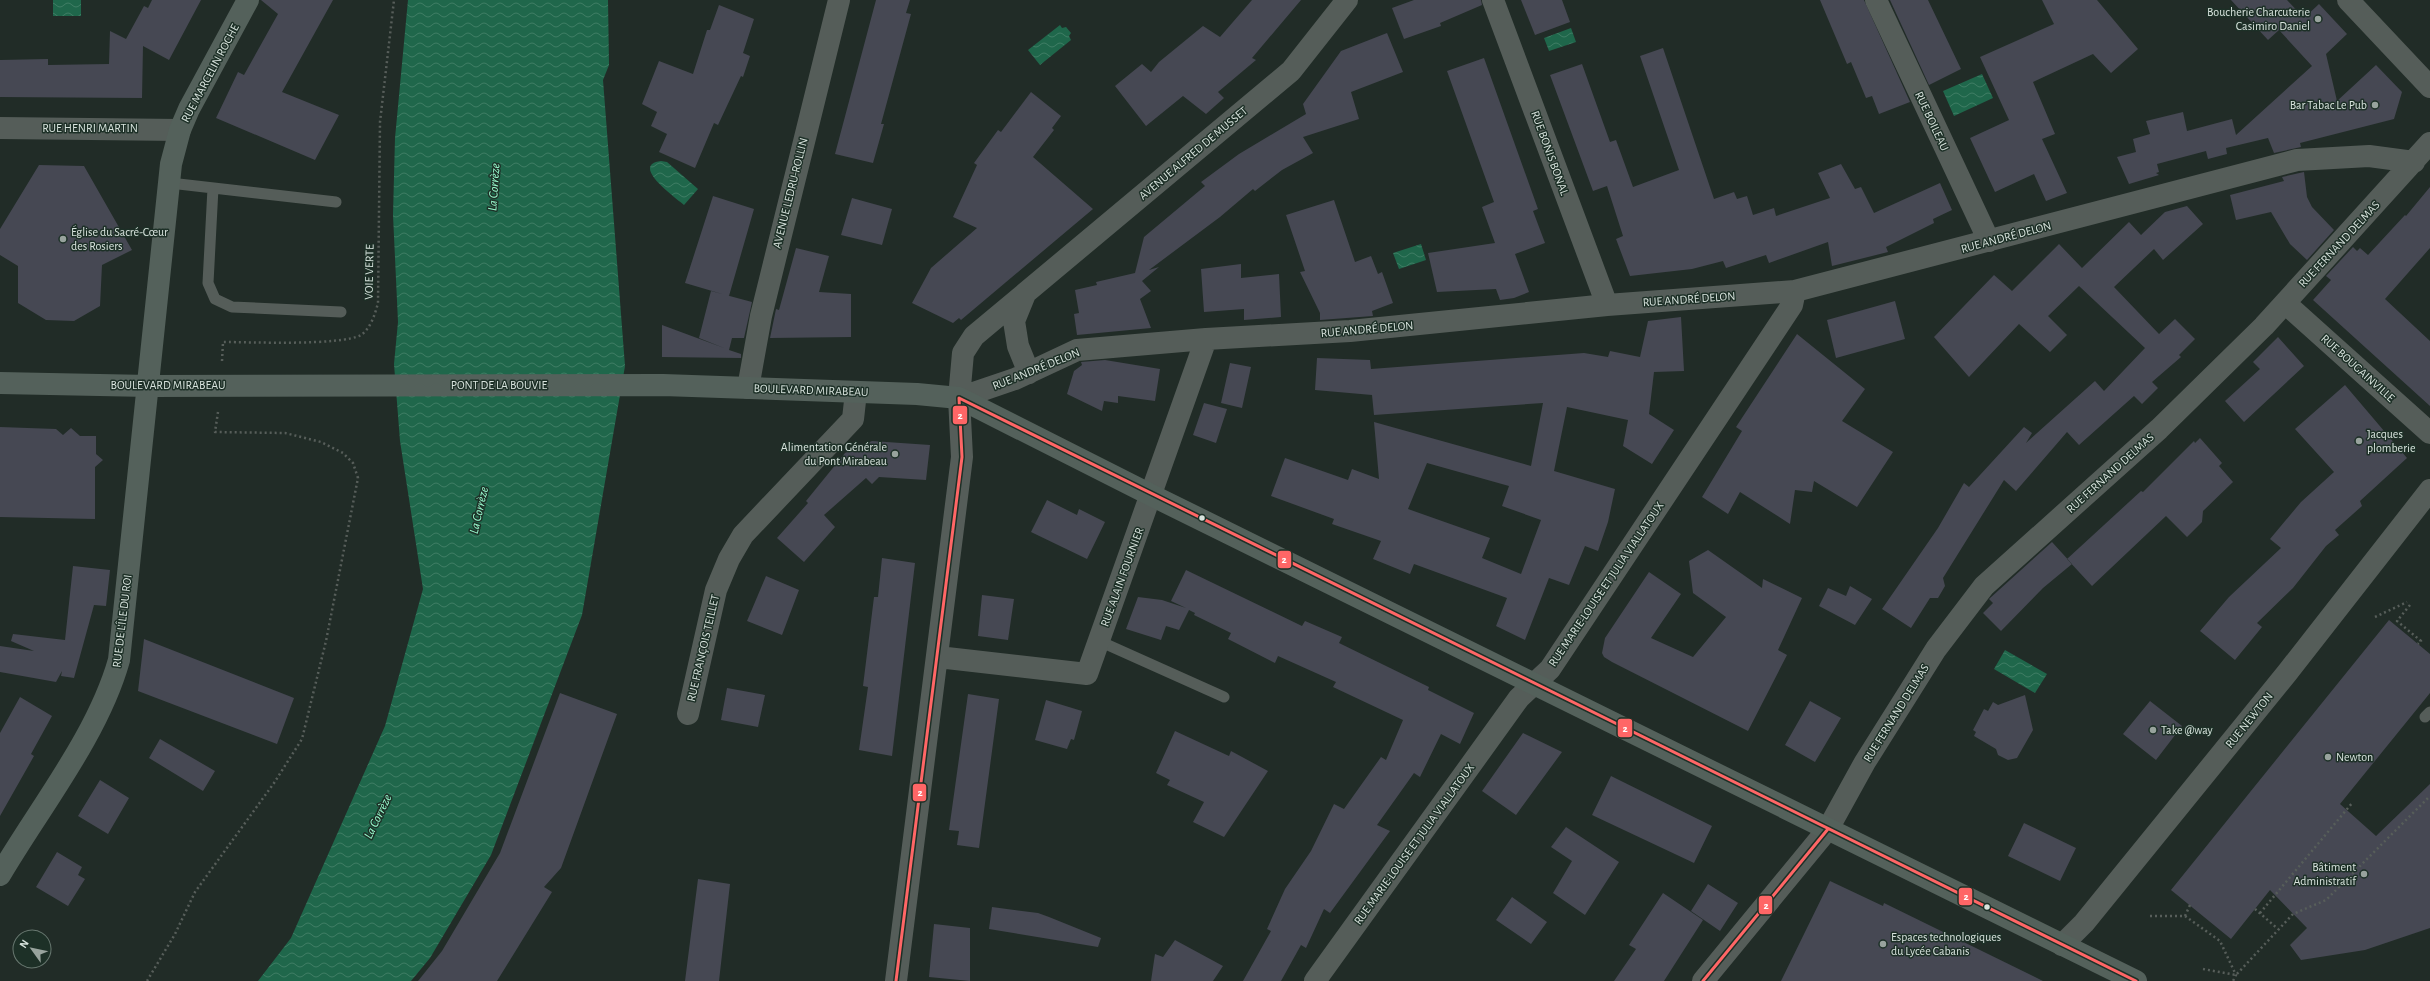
<svg xmlns="http://www.w3.org/2000/svg" width="2430" height="981" font-family="'Alegreya Sans',sans-serif">
	<style>
		.water { fill: url(#water-waves) }
		.building { fill: #464853; fill-rule: evenodd }
		.lines { fill: none; stroke-linecap: round; stroke-linejoin: round }
		.path { stroke: #575e5a; stroke-width: 2.5; stroke-dasharray: 2 3; stroke-linecap: butt }
		.service { stroke: #555d59; stroke-width: 11 }
		.minor { stroke: #555d59; stroke-width: 22 }
		.primary { stroke: #54615b; stroke-width: 22 }
		.bus-1-casing { stroke: #1d3027; stroke-width: 6 }
		.bus-1 { stroke: #f66; stroke-width: 3 }
		.poi-dot { fill: #98a39d; stroke: #1d3027; stroke-width: 1.5 }
		.bus-dot { fill: #d8e3dd; stroke: #1d3027; stroke-width: 1.5 }
		.labels { text-anchor: middle; stroke-width: 3; stroke-linejoin: round; paint-order: stroke }
		.poi-label { font-size: 12px; fill: #d8e3dd; stroke: #1d3027; text-anchor: start }
		.street-label { font-size: 12px; fill: #d8e3dd; stroke: #1d3027 }
		.water-label { font-size: 13px; font-style: italic; fill: #99fccf; stroke: #1d3027 }
		.line-badge { stroke: #1d3027; stroke-width: 1.5 }
		.badge-label { font-size: 11px; text-anchor: middle; font-weight: bold; fill: #fff }
	</style>
	<defs>
		<pattern id="water-waves" width="16" height="10" patternUnits="userSpaceOnUse"><rect width="16" height="10" fill="#1f674b"/><path d="M0 5q4-4 8 0t8 0" fill="none" stroke="#3f7d64"/></pattern>
	</defs>
	<rect width="100%" height="100%" fill="#212c27"/>
	<path class="water" d="M 53,0 L 81,0 L 81,16 L 53,16 Z
		M 408,0 L 608,0 L 609,65 L 603,80 L 625,366 L 582,615 L 491,855 L 430,958 L 411,981 L 258,981 L 291,938 L 385,726 L 423,589 L 400,441 L 394,364 L 398,322 L 393,215 L 395,138 Z
		M 1060,25 L 1062,28 L 1066,27 L 1071,33 L 1069,36 L 1071,40 L 1040,65 L 1028,50 Z
		M 1571,28 L 1576,42 L 1549,51 L 1544,38 Z
		M 1982,74 L 1993,98 L 1954,116 L 1943,91 Z
		M 661,161 L 667,162 L 698,189 L 684,205 C 676,198 629,165 661,161 Z
		M 1421,244 L 1426,260 L 1399,269 L 1393,253 Z
		M 2005,650 L 2047,674 L 2035,693 L 1994,669 Z"/>
	<path class="building" d="M 152,0 L 201,0 L 169,60 L 143,46 L 142,98 L 0,97 L 0,60 L 48,59 L 48,65 L 109,64 L 110,31 L 126,39 L 144,6 L 148,8 Z
		M 261,0 L 333,0 L 282,92 L 339,115 L 315,160 L 216,118 L 238,72 L 244,75 L 278,14 Z
		M 876,0 L 910,0 L 906,13 L 911,14 L 881,124 L 884,124 L 873,163 L 835,154 Z
		M 1252,0 L 1301,0 L 1252,58 L 1256,60 L 1218,92 L 1224,98 L 1206,114 L 1183,96 L 1146,126 L 1115,86 L 1142,64 L 1151,72 L 1159,62 L 1203,26 L 1220,37 Z
		M 1414,0 L 1481,0 L 1482,5 L 1440,23 L 1441,26 L 1404,39 L 1392,8 Z
		M 1521,0 L 1562,0 L 1570,22 L 1535,35 Z
		M 1820,0 L 1864,0 L 1910,102 L 1879,114 L 1872,96 L 1866,98 L 1851,62 L 1847,64 Z
		M 1890,0 L 1928,0 L 1961,69 L 1929,85 Z
		M 2042,0 L 2097,0 L 2138,49 L 2111,73 L 2093,54 L 2033,82 L 2055,134 L 2042,139 L 2067,193 L 2046,201 L 2034,174 L 1995,192 L 1970,138 L 2009,120 L 1980,57 L 2054,24 Z
		M 2231,0 L 2287,0 L 2304,18 L 2319,4 L 2347,34 L 2326,54 L 2337,101 L 2376,65 L 2402,92 L 2394,119 L 2300,143 L 2301,147 L 2274,153 L 2268,138 L 2226,148 L 2227,154 L 2208,159 L 2206,151 L 2157,164 L 2159,172 L 2156,173 L 2159,175 L 2129,184 L 2117,157 L 2136,152 L 2133,139 L 2150,134 L 2146,121 L 2183,112 L 2187,131 L 2232,119 L 2236,135 L 2312,66 L 2279,30 L 2268,40 Z
		M 719,5 L 754,19 L 743,53 L 750,56 L 743,77 L 741,76 L 718,125 L 714,123 L 695,168 L 659,152 L 667,134 L 651,126 L 657,112 L 642,104 L 659,61 L 693,74 L 707,30 L 710,30 Z
		M 1387,33 L 1403,72 L 1351,92 L 1359,119 L 1303,137 L 1313,153 L 1282,170 L 1255,191 L 1253,189 L 1220,217 L 1149,270 L 1159,267 L 1142,281 L 1151,291 L 1140,299 L 1151,328 L 1077,335 L 1074,314 L 1079,313 L 1075,290 L 1097,285 L 1096,282 L 1135,273 L 1144,237 L 1205,186 L 1201,182 L 1239,154 L 1306,114 L 1303,104 L 1341,51 Z
		M 1663,48 L 1714,199 L 1734,192 L 1737,199 L 1747,196 L 1753,215 L 1774,208 L 1776,216 L 1830,198 L 1818,173 L 1841,164 L 1855,189 L 1861,187 L 1874,213 L 1940,183 L 1952,210 L 1933,219 L 1934,223 L 1886,247 L 1888,252 L 1832,266 L 1828,242 L 1769,263 L 1766,255 L 1726,268 L 1723,261 L 1692,269 L 1630,276 L 1616,239 L 1623,236 L 1607,186 L 1593,191 L 1550,75 L 1582,64 L 1610,142 L 1616,140 L 1633,187 L 1679,170 L 1640,56 Z
		M 1484,58 L 1538,209 L 1533,211 L 1545,243 L 1515,254 L 1529,292 L 1514,298 L 1500,300 L 1496,289 L 1437,292 L 1428,253 L 1495,243 L 1482,207 L 1494,202 L 1447,71 Z
		M 1031,92 L 1061,116 L 1052,128 L 1054,130 L 1033,157 L 1093,209 L 961,320 L 959,318 L 953,323 L 912,303 L 931,268 L 977,228 L 953,217 L 977,165 L 974,163 L 998,130 L 1001,132 Z
		M 39,165 L 84,166 L 132,250 L 102,265 L 100,306 L 74,321 L 46,320 L 18,303 L 18,266 L 0,255 L 0,229 Z
		M 2304,172 L 2307,197 L 2312,207 L 2334,230 L 2307,260 L 2290,244 L 2271,212 L 2236,220 L 2230,195 L 2284,181 L 2282,177 Z
		M 2430,187 L 2430,248 L 2385,299 L 2430,341 L 2430,406 L 2313,300 L 2331,280 L 2326,276 L 2353,247 L 2357,251 L 2360,248 L 2368,255 L 2405,215 L 2406,216 Z
		M 713,196 L 754,209 L 729,296 L 685,283 Z
		M 852,198 L 892,209 L 882,245 L 841,235 Z
		M 1334,200 L 1355,262 L 1371,256 L 1378,274 L 1382,272 L 1393,303 L 1372,311 L 1373,316 L 1320,320 L 1320,313 L 1300,272 L 1305,271 L 1286,215 Z
		M 2187,206 L 2203,224 L 2163,260 L 2154,249 L 2114,287 L 2159,334 L 2175,319 L 2195,339 L 2179,355 L 2181,357 L 2152,382 L 2158,388 L 2142,404 L 2134,396 L 2079,445 L 2067,432 L 2016,491 L 2004,480 L 1943,578 L 1945,586 L 1938,598 L 1930,598 L 1911,628 L 1882,609 L 1938,528 L 1964,483 L 1969,487 L 2024,427 L 2032,433 L 2026,443 L 2095,381 L 2104,391 L 2145,348 L 2079,286 L 2048,316 L 2067,335 L 2050,352 L 2019,324 L 1969,377 L 1934,337 L 1994,275 L 2012,291 L 2059,244 L 2082,268 L 2129,222 L 2141,235 L 2165,212 Z
		M 796,248 L 829,256 L 819,292 L 851,294 L 851,337 L 770,338 L 776,309 L 779,310 Z
		M 1241,264 L 1241,278 L 1279,274 L 1281,317 L 1244,320 L 1244,309 L 1204,312 L 1201,269 Z
		M 711,291 L 752,302 L 744,338 L 732,338 L 729,350 L 741,354 L 741,358 L 662,357 L 662,325 L 724,348 L 699,338 Z
		M 1895,301 L 1905,339 L 1836,358 L 1827,320 Z
		M 1681,317 L 1684,371 L 1654,372 L 1649,414 L 1674,430 L 1652,464 L 1623,446 L 1628,420 L 1567,407 L 1554,471 L 1615,489 L 1608,522 L 1598,551 L 1585,546 L 1569,585 L 1549,578 L 1525,640 L 1496,626 L 1507,598 L 1414,564 L 1410,574 L 1373,559 L 1381,541 L 1332,524 L 1334,519 L 1271,496 L 1285,458 L 1348,480 L 1352,469 L 1379,479 L 1374,422 L 1531,466 L 1543,403 L 1374,415 L 1372,395 L 1315,390 L 1317,358 L 1370,360 L 1371,369 L 1584,353 L 1608,357 L 1610,351 L 1640,357 L 1648,321 ZM 1427,463 L 1509,486 L 1502,506 L 1541,520 L 1521,574 L 1482,558 L 1490,538 L 1408,509 Z
		M 1797,334 L 1865,389 L 1842,421 L 1893,452 L 1857,507 L 1814,481 L 1812,492 L 1795,490 L 1790,524 L 1740,492 L 1728,514 L 1702,497 L 1742,431 L 1736,427 Z
		M 2278,337 L 2304,366 L 2244,422 L 2225,401 L 2260,369 L 2253,362 Z
		M 1105,360 L 1160,369 L 1155,401 L 1118,396 L 1118,403 L 1104,401 L 1102,411 L 1067,394 L 1074,371 L 1082,365 L 1081,362 Z
		M 1230,363 L 1251,367 L 1242,408 L 1221,403 Z
		M 2345,385 L 2407,458 L 2360,501 L 2362,506 L 2335,530 L 2339,535 L 2326,546 L 2293,588 L 2257,623 L 2262,627 L 2235,660 L 2200,631 L 2229,597 L 2281,548 L 2270,539 L 2301,502 L 2334,472 L 2295,429 Z
		M 1204,403 L 1227,409 L 1216,443 L 1193,435 Z
		M 0,427 L 56,429 L 63,435 L 71,428 L 80,436 L 96,436 L 96,454 L 103,460 L 95,467 L 95,519 L 0,517 Z
		M 2200,438 L 2222,463 L 2219,466 L 2233,482 L 2203,511 L 2202,522 L 2187,537 L 2166,516 L 2092,586 L 2067,559 L 2141,491 L 2143,492 L 2194,441 L 2195,443 Z
		M 872,441 L 930,445 L 926,480 L 879,477 L 872,484 L 866,478 L 824,515 L 835,527 L 804,562 L 777,538 L 808,503 L 806,501 L 845,453 Z
		M 1047,500 L 1077,515 L 1079,509 L 1105,522 L 1087,559 L 1031,532 Z
		M 2052,542 L 2072,564 L 2043,588 L 2001,631 L 1983,613 L 1993,603 L 1989,599 Z
		M 1708,550 L 1762,588 L 1763,579 L 1802,598 L 1778,650 L 1787,655 L 1748,731 L 1612,662 L 1604,657 L 1602,653 L 1605,638 L 1649,572 L 1681,594 L 1651,638 L 1693,657 L 1726,617 L 1693,593 L 1689,561 Z
		M 882,558 L 915,563 L 892,756 L 859,750 L 868,687 L 863,686 L 874,597 L 878,597 Z
		M 73,566 L 110,570 L 106,606 L 94,605 L 74,678 L 61,676 L 62,671 L 56,682 L 0,672 L 0,646 L 34,651 L 11,641 L 13,634 L 65,640 Z
		M 1186,570 L 1302,626 L 1305,621 L 1342,637 L 1339,643 L 1429,687 L 1428,690 L 1474,713 L 1460,744 L 1441,734 L 1420,777 L 1414,773 L 1377,825 L 1390,831 L 1330,913 L 1324,909 L 1306,948 L 1301,945 L 1281,981 L 1243,981 L 1271,931 L 1267,929 L 1285,889 L 1311,851 L 1334,804 L 1344,809 L 1381,757 L 1386,760 L 1403,720 L 1333,687 L 1336,682 L 1278,656 L 1275,663 L 1228,639 L 1231,633 L 1194,615 L 1195,613 L 1189,610 L 1179,630 L 1166,626 L 1161,640 L 1126,629 L 1138,597 L 1162,600 L 1186,608 L 1171,601 Z
		M 766,576 L 799,590 L 782,635 L 747,621 Z
		M 1850,586 L 1872,599 L 1855,625 L 1819,606 L 1828,588 L 1846,596 Z
		M 982,595 L 1014,599 L 1008,640 L 978,636 Z
		M 2389,620 L 2430,654 L 2430,693 L 2340,804 L 2376,836 L 2430,784 L 2430,928 L 2365,950 L 2301,960 L 2290,945 L 2307,928 L 2270,890 L 2231,939 L 2171,890 Z
		M 144,639 L 294,698 L 277,744 L 138,691 Z
		M 727,688 L 765,695 L 758,727 L 721,720 Z
		M 560,693 L 617,714 L 561,868 L 544,887 L 552,892 L 497,981 L 418,981 L 442,951 L 500,853 Z
		M 968,694 L 999,699 L 979,848 L 957,845 L 959,831 L 949,830 Z
		M 2025,695 L 2033,730 L 2017,758 L 2008,760 L 1998,755 L 1996,749 L 1974,736 L 1976,732 L 1973,730 L 1984,709 L 1988,711 L 1993,702 L 1998,705 Z
		M 20,697 L 52,716 L 31,754 L 34,756 L 0,816 L 0,733 Z
		M 1046,700 L 1082,711 L 1074,740 L 1071,739 L 1067,749 L 1035,740 Z
		M 1810,701 L 1841,718 L 1815,762 L 1785,745 Z
		M 2150,701 L 2182,726 L 2156,760 L 2123,734 Z
		M 1175,731 L 1229,756 L 1231,751 L 1268,771 L 1224,837 L 1193,822 L 1204,802 L 1167,785 L 1170,780 L 1156,773 Z
		M 1523,733 L 1562,752 L 1516,815 L 1482,791 Z
		M 160,739 L 215,771 L 203,791 L 149,758 Z
		M 1611,776 L 1712,826 L 1694,863 L 1592,815 Z
		M 100,780 L 129,798 L 108,834 L 78,816 Z
		M 2024,823 L 2076,848 L 2060,881 L 2008,856 Z
		M 1566,827 L 1619,862 L 1585,915 L 1553,893 L 1572,861 L 1551,847 Z
		M 57,852 L 82,867 L 78,875 L 85,879 L 68,906 L 36,887 Z
		M 698,879 L 730,884 L 719,981 L 685,981 Z
		M 1830,881 L 1883,906 L 1884,903 L 2043,981 L 1781,981 Z
		M 1708,884 L 1738,903 L 1720,931 L 1691,911 Z
		M 1663,893 L 1703,920 L 1664,981 L 1614,981 L 1636,949 L 1629,945 Z
		M 1512,897 L 1547,922 L 1531,944 L 1496,920 Z
		M 992,907 L 1038,913 L 1049,917 L 1101,938 L 1098,947 L 989,929 Z
		M 934,924 L 970,928 L 970,981 L 929,977 Z
		M 1175,940 L 1223,966 L 1213,981 L 1151,981 L 1155,954 L 1163,957 Z"/>
	<g class="lines">
		<path class="path" d="M 222,361 L 223,342 C 250,342 341,346 361,335 C 371,328 375,314 378,303 L 380,122 L 394,0
			M 2410,605 L 2397,621 L 2421,641 L 2418,644
			M 2375,617 L 2407,602
			M 2255,909 L 2278,929
			M 2260,913 L 2353,802
			M 2150,916 L 2185,916 L 2190,905
			M 2185,916 L 2220,941 L 2236,975 L 2233,981
			M 2203,969 L 2236,975 L 2293,914 L 2326,900 L 2430,796
			M 147,981 L 175,934 L 195,892 L 274,783 L 302,739 L 326,641 L 358,478 L 353,463 L 343,453 L 321,442 L 285,433 L 215,432 L 218,412"/>
		<path class="service" d="M 170,183 L 336,202
			M 213,188 L 208,283 L 215,299 L 232,307 L 341,312
			M 1099,641 L 1224,697
			M 2425,717 L 2430,712"/>
		<path class="minor" d="M 1493,0 L 1607,305
			M 1876,0 L 1989,241
			M 2348,0 L 2430,87
			M 0,128 L 180,130
			M 1025,294 L 1014,321 L 1018,346 L 1029,373
			M 2285,303 L 2430,433
			M 748,388 L 761,316 L 839,0
			M 959,398 L 1015,379 L 1077,350 L 1206,339 L 1350,331 L 1607,305 L 1795,291 L 2297,160 L 2369,156 L 2414,162
			M 938,657 L 1087,674 L 1206,339
			M 688,714 L 716,590 L 729,559 L 743,535 L 853,419 L 856,392
			M 2062,945 L 2084,923 L 2287,673 L 2430,490
			M 896,981 L 962,457 L 959,398 L 963,353 L 974,336 L 1291,71 L 1347,0
			M 1315,981 L 1519,698 L 1550,669 L 1792,305 L 1795,291
			M 1703,981 L 1828,829 L 1865,762 L 1936,649 L 1984,586 L 2159,429 L 2264,326 L 2430,143"/>
		<path class="primary" d="M 0,383 L 149,386 L 663,385 L 917,394 L 959,398 L 1151,495 L 2136,981
			M 0,875 C 40,807 98,735 119,660 L 171,164 L 180,130 L 189,109 L 248,0"/>
		<g class="bus-1-casing">
			<path id="bus-1" d="M 896,981 L 962,457 L 959,398 L 2136,981
				M 1703,981 L 1828,829"/>
		</g>
		<use href="#bus-1" class="bus-1"/>
	</g>
	<g class="poi-dot">
		<circle cx="2318" cy="19" r="4"/>
		<circle cx="2375" cy="105" r="4"/>
		<circle cx="63" cy="239" r="4"/>
		<circle cx="2359" cy="441" r="4"/>
		<circle cx="895" cy="454" r="4"/>
		<circle cx="2153" cy="730" r="4"/>
		<circle cx="2328" cy="757" r="4"/>
		<circle cx="2364" cy="874" r="4"/>
		<circle cx="1883" cy="944" r="4"/>
	</g>
	<g class="bus-dot">
		<circle cx="1202" cy="518" r="3.5"/>
		<circle cx="1987" cy="907" r="3.5"/>
	</g>
	<g class="labels">
		<g class="poi-label">
			<text x="2310" y="16" text-anchor="end">Boucherie Charcuterie<tspan x="2310" dy="14">Casimiro Daniel</tspan></text>
			<text x="2367" y="109" text-anchor="end">Bar Tabac Le Pub</text>
			<text x="71" y="236">Église du Sacré-Cœur<tspan x="71" dy="14">des Rosiers</tspan></text>
			<text x="2367" y="438">Jacques<tspan x="2367" dy="14">plomberie</tspan></text>
			<text x="887" y="451" text-anchor="end">Alimentation Générale<tspan x="887" dy="14">du Pont Mirabeau</tspan></text>
			<text x="2161" y="734">Take @way</text>
			<text x="2336" y="761">Newton</text>
			<text x="2356" y="871" text-anchor="end">Bâtiment<tspan x="2356" dy="14">Administratif</tspan></text>
			<text x="1891" y="941">Espaces technologiques<tspan x="1891" dy="14">du Lycée Cabanis</tspan></text>
		</g>
		<g class="street-label">
			<text transform="translate(210 73) rotate(-62)" y="4">RUE MARCELIN ROCHE</text>
			<text transform="translate(1932 121) rotate(65)" y="4">RUE BOILEAU</text>
			<text x="90" y="132">RUE HENRI MARTIN</text>
			<text transform="translate(1193 153) rotate(-40)" y="4">AVENUE ALFRED DE MUSSET</text>
			<text transform="translate(1550 153) rotate(70)" y="4">RUE BONIS BONAL</text>
			<text transform="translate(790 193) rotate(-76)" y="4">AVENUE LEDRU-ROLLIN</text>
			<text transform="translate(2006 237) rotate(-15)" y="4">RUE ANDRÉ DELON</text>
			<text transform="translate(2339 244) rotate(-47)" y="4">RUE FERNAND DELMAS</text>
			<text transform="translate(369 272) rotate(-89)" y="4">VOIE VERTE</text>
			<text transform="translate(1689 299) rotate(-4)" y="4">RUE ANDRÉ DELON</text>
			<text transform="translate(1367 329) rotate(-5)" y="4">RUE ANDRÉ DELON</text>
			<text transform="translate(2358 368) rotate(42)" y="4">RUE BOUGAINVILLE</text>
			<text transform="translate(1036 369) rotate(-22)" y="4">RUE ANDRÉ DELON</text>
			<text x="168" y="389">BOULEVARD MIRABEAU</text>
			<text x="499" y="389">PONT DE LA BOUVIE</text>
			<text transform="translate(811 390) rotate(2)" y="4">BOULEVARD MIRABEAU</text>
			<text transform="translate(2110 473) rotate(-42)" y="4">RUE FERNAND DELMAS</text>
			<text transform="translate(1122 577) rotate(-70)" y="4">RUE ALAIN FOURNIER</text>
			<text transform="translate(1606 584) rotate(-56)" y="4">RUE MARIE-LOUISE ET JULIA VIALLATOUX</text>
			<text transform="translate(122 621) rotate(-83)" y="4">RUE DE L'ÎLE DU ROI</text>
			<text transform="translate(703 648) rotate(-77)" y="4">RUE FRANÇOIS TEILLET</text>
			<text transform="translate(1896 713) rotate(-58)" y="4">RUE FERNAND DELMAS</text>
			<text transform="translate(2249 720) rotate(-51)" y="4">RUE NEWTON</text>
			<text transform="translate(1414 844) rotate(-54)" y="4">RUE MARIE-LOUISE ET JULIA VIALLATOUX</text>
		</g>
		<g class="water-label">
			<text transform="translate(493 187) rotate(-86)" y="5">La Corrèze</text>
			<text transform="translate(478 510) rotate(-77)" y="5">La Corrèze</text>
			<text transform="translate(377 816) rotate(-64)" y="5">La Corrèze</text>
		</g>
	</g>
	<g class="line-badge">
		<rect x="952" y="405" width="16" height="20" rx="4" fill="#f66"/>
		<rect x="1277" y="550" width="15" height="19" rx="4" fill="#f66"/>
		<rect x="1617" y="718" width="16" height="20" rx="4" fill="#f66"/>
		<rect x="912" y="783" width="15" height="19" rx="4" fill="#f66"/>
		<rect x="1958" y="887" width="15" height="19" rx="4" fill="#f66"/>
		<rect x="1758" y="895" width="15" height="20" rx="4" fill="#f66"/>
	</g>
	<g class="badge-label">
		<text x="960" y="419">2</text>
		<text x="1284" y="563">2</text>
		<text x="1625" y="732">2</text>
		<text x="920" y="796">2</text>
		<text x="1966" y="900">2</text>
		<text x="1766" y="909">2</text>
	</g>
	<g transform="translate(32 949) rotate(303)"><circle r="19" fill="#1d3027" stroke="#687870"/>
	<path d="M0-3L7 15L0 10L-7 15Z" fill="#98a39d"/>
	<text y="-6" font-size="11" font-weight="bold" text-anchor="middle" fill="#d8e3dd">N</text>
	</g>
</svg>
